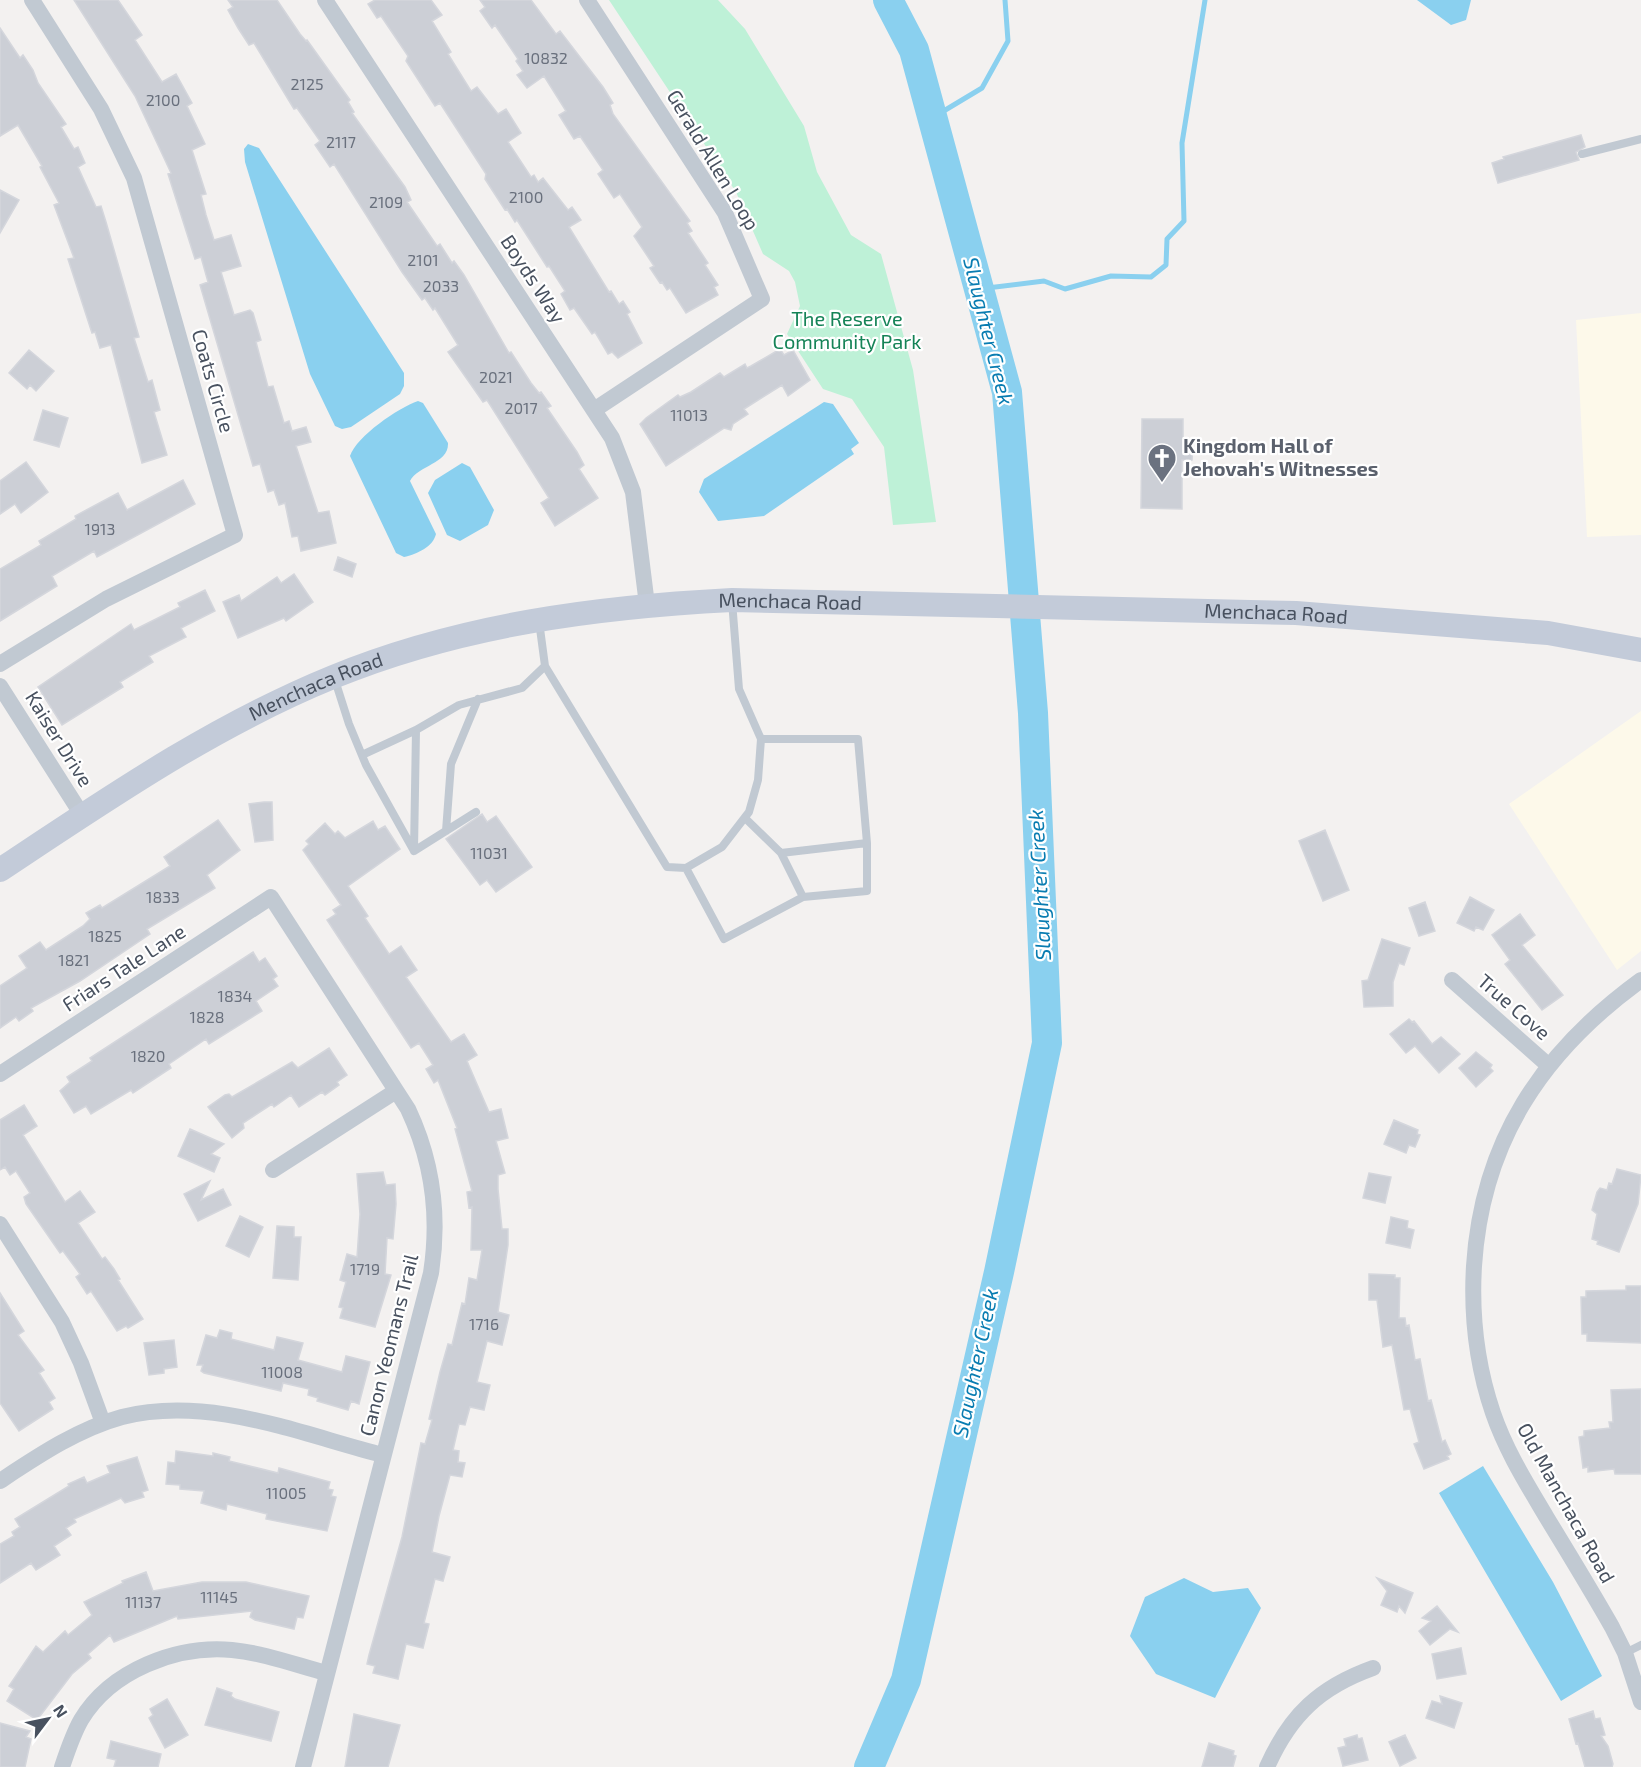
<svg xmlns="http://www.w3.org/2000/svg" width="1641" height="1767" font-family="'Exo 2',sans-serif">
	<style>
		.commercial { fill: #fdf9ea }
		.green { fill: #bef1d7 }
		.water { fill: #8ad0ef }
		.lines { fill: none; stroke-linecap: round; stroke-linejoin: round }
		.stream { stroke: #8ad0ef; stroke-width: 5 }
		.river { stroke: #8ad0ef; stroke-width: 30 }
		.building { fill: #cccfd6; stroke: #d4d6dc; stroke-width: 1.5 }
		.lane { stroke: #c1c9d2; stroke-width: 8 }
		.street { stroke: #c1c9d2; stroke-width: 16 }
		.secondary { stroke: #c3cbd9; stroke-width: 24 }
		.labels { text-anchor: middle; stroke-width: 4.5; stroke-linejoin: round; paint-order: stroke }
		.number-label { font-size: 16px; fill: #69707d }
		.street-label { font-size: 20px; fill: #48515f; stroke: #fff }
		.park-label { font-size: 20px; fill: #158357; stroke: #fff }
		.worship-label { font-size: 20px; font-weight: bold; fill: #5b616d; stroke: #fff; text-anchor: start }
		.water-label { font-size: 21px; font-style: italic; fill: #087cb1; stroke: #fff }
	</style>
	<rect width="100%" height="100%" fill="#f3f1f0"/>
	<path class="commercial" d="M 1641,313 L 1641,535 L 1587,537 L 1576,320 Z
		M 1641,711 L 1641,951 L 1617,970 L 1509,804 Z"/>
	<path class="green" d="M 609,0 L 718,0 L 745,29 L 804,126 L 817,172 L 851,235 L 881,254 L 913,370 L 936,522 L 893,525 L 884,447 L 852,399 L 823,389 L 787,334 L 800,306 L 795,282 L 789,271 L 763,254 L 736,192 Z"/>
	<path class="water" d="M 1417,0 L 1471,0 L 1466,20 L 1451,25 Z
		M 248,144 L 259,148 L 404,373 L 404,386 L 400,394 L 351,427 L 342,429 L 335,426 L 310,374 L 245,162 L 244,149 Z
		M 418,401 L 423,403 L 448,443 C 449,464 418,465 410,481 L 436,534 C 433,547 417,554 404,557 L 396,553 L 350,456 C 357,436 398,408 418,401 Z
		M 824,402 L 833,404 L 859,443 L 851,449 L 854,454 L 764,516 L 718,521 L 699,492 L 704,479 Z
		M 462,463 L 470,467 L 494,510 L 488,525 L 460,541 L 447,535 L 428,493 L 435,480 Z
		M 1483,1466 L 1553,1582 L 1602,1676 L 1561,1701 L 1439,1493 Z
		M 1184,1578 L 1213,1592 L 1248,1588 L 1261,1608 L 1215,1698 L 1156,1674 L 1130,1636 L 1145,1597 Z"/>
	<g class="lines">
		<path class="stream" d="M 932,118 L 982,88 L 1008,41 L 1005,0
			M 979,289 L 1044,281 L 1065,289 L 1111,276 L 1151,277 L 1166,265 L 1167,239 L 1184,221 L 1182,143 L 1205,0"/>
		<path class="river" d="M 869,1767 L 906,1680 L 999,1272 L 1047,1043 L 1033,713 L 1007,392 L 914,50 L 888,0"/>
	</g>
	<path class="building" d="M 74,0 L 118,0 L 142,35 L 135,40 L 162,82 L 176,74 L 192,103 L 187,106 L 205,144 L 192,150 L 206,194 L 201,195 L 206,215 L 214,240 L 231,235 L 241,266 L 221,272 L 234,315 L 250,310 L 253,313 L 261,340 L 256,342 L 268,387 L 273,386 L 284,423 L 289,421 L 292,431 L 306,427 L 311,442 L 296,446 L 318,513 L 329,511 L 336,543 L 301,551 L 298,536 L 292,537 L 285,503 L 279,505 L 274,490 L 268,492 L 260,464 L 253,466 L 200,285 L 208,282 L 201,257 L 195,259 L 168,174 L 171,173 L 135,96 Z
		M 228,0 L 277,0 L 300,34 L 306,41 L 307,40 L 350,100 L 348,102 L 354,112 L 352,113 L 405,187 L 411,200 L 407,202 L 437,246 L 440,244 L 452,263 L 454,261 L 464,275 L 509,353 L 511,352 L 531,383 L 539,393 L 541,392 L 551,406 L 547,408 L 577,452 L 584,465 L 579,469 L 598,498 L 555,526 L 541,503 L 549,498 L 487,400 L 483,402 L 448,352 L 458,345 L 435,308 L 433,310 L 425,298 L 422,300 L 402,272 L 334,164 L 330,167 L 315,145 L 320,141 L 297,108 L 294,109 L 254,43 L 249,45 L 238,28 L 228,10 L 233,7 Z
		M 375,0 L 431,0 L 442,15 L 432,21 L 451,52 L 448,54 L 471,91 L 477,87 L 498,114 L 506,109 L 521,133 L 508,142 L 531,177 L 534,175 L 538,182 L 543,178 L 568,210 L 572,207 L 581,220 L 569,227 L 609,292 L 611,291 L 619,304 L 623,301 L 630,312 L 627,314 L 642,343 L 618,358 L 612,352 L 608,354 L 595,332 L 592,334 L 574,308 L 570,310 L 561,294 L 565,291 L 549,266 L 547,267 L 517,220 L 515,222 L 507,209 L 505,210 L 485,179 L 486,174 L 440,103 L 435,106 L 406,61 L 408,56 L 381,16 L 377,18 L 368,4 Z
		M 480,0 L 531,0 L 556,34 L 560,31 L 603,87 L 613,103 L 610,105 L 613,114 L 690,221 L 687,223 L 692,231 L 688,233 L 708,263 L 705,265 L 718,285 L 714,287 L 718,295 L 686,313 L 670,288 L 667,290 L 662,282 L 660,283 L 650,268 L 654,266 L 634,236 L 642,227 L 620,194 L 614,198 L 598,174 L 603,170 L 580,136 L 574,139 L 559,115 L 566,111 L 544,76 L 527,88 L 517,75 L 523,71 L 516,61 L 518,59 L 495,25 L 492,28 L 480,11 L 485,7 Z
		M 0,28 L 20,58 L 23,55 L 33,70 L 38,83 L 66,124 L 61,127 L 74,149 L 78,147 L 85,163 L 78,167 L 96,207 L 101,206 L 106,222 L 139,337 L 134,338 L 148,382 L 152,380 L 160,410 L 154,412 L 167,455 L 142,463 L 111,345 L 100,348 L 95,332 L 92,333 L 68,259 L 74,258 L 54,205 L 59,203 L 40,167 L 42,166 L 18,125 L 0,136 Z
		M 1581,135 L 1585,147 L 1576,152 L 1579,160 L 1498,183 L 1492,163 L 1504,159 L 1503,157 Z
		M 0,190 L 19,200 L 0,233 Z
		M 780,349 L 784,355 L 793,350 L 810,380 L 788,396 L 782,385 L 744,409 L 748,414 L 733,424 L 731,430 L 724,428 L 666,466 L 640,424 L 646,418 L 678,395 L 680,397 L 691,392 L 720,373 L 724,377 L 745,364 L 747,368 L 751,366 Z
		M 29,350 L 54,371 L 36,391 L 30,385 L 27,389 L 9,373 Z
		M 43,410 L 68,418 L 59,447 L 34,440 Z
		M 1142,419 L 1183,419 L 1183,439 L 1193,440 L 1192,460 L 1182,460 L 1182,509 L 1141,508 Z
		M 26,462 L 48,492 L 21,513 L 15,504 L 0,514 L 0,481 Z
		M 183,480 L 195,504 L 97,557 L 94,551 L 52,576 L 57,586 L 0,621 L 0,569 L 41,545 L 39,541 L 76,519 L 75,516 L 118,493 L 127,510 Z
		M 338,557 L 356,564 L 352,577 L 334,570 Z
		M 294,574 L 313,602 L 286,621 L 284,618 L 238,638 L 223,602 L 239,595 L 241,601 L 277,577 L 281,583 Z
		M 205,590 L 215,611 L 181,628 L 186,637 L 149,656 L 153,662 L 120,682 L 123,687 L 62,725 L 38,687 L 131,624 L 134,630 L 180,607 L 178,603 Z
		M 264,802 L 272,802 L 273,840 L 255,842 L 249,804 Z
		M 482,814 L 487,822 L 496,816 L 532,867 L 496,892 L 487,880 L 480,885 L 446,839 Z
		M 218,820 L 240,850 L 207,875 L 215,888 L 147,929 L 150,934 L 80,981 L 31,1008 L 33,1011 L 19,1021 L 16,1017 L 0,1028 L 0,986 L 27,968 L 19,956 L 40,942 L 46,950 L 83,926 L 90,919 L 86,913 L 100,905 L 102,908 L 170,866 L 164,857 Z
		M 373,821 L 378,830 L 385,826 L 400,849 L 348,886 L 368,916 L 365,918 L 389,954 L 401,946 L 417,970 L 406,977 L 451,1042 L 464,1034 L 477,1055 L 467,1061 L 489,1112 L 501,1109 L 508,1138 L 496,1141 L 505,1173 L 498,1175 L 498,1189 L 502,1229 L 508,1229 L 508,1245 L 498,1312 L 509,1315 L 502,1345 L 487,1341 L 477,1382 L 490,1385 L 484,1410 L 470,1407 L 465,1425 L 459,1424 L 453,1450 L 459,1451 L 458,1462 L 465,1463 L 462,1477 L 450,1475 L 439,1516 L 432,1552 L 450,1557 L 443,1581 L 435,1579 L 424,1623 L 429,1624 L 423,1648 L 406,1644 L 398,1679 L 373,1673 L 375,1666 L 367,1664 L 369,1655 L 402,1537 L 421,1443 L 425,1444 L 432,1420 L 429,1419 L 440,1372 L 448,1344 L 452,1345 L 462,1303 L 465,1304 L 469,1278 L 477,1280 L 482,1250 L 471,1250 L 472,1207 L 469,1208 L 467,1192 L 472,1191 L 455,1129 L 457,1128 L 438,1080 L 434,1083 L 426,1069 L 433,1065 L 419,1043 L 411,1048 L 327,920 L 336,914 L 333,910 L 341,905 L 303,850 L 309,844 L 306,841 L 325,823 L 335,834 L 338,831 L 345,838 Z
		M 1325,830 L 1349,890 L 1323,901 L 1299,841 Z
		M 1470,897 L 1494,910 L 1483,930 L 1476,927 L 1474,931 L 1457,923 Z
		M 1425,902 L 1435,931 L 1419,936 L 1409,908 Z
		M 1520,914 L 1535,935 L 1522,945 L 1563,995 L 1542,1010 L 1505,964 L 1510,960 L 1492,935 Z
		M 1382,939 L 1410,948 L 1404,965 L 1399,963 L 1393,982 L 1393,1006 L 1364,1007 L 1362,981 L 1368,980 Z
		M 253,952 L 259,962 L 265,958 L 277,976 L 273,979 L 278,986 L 256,1001 L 262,1011 L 209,1044 L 206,1039 L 169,1064 L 171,1068 L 133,1093 L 131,1090 L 91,1114 L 86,1106 L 74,1113 L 60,1091 L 70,1082 L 67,1077 L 92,1061 L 90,1058 Z
		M 1409,1019 L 1412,1022 L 1414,1021 L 1432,1044 L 1441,1037 L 1460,1054 L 1439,1073 L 1415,1046 L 1406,1053 L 1390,1034 Z
		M 329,1048 L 347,1075 L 337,1082 L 339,1085 L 325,1095 L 322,1092 L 299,1107 L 291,1095 L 274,1107 L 272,1104 L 243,1123 L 244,1128 L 232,1138 L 208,1107 L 225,1095 L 229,1094 L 232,1097 L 292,1062 L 298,1068 Z
		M 1476,1052 L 1492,1065 L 1490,1068 L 1493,1071 L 1476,1087 L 1459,1068 Z
		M 24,1105 L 37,1126 L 23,1135 L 65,1202 L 80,1191 L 95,1212 L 78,1223 L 102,1259 L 105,1257 L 114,1269 L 120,1279 L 118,1280 L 143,1319 L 128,1328 L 126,1326 L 117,1331 L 91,1291 L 87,1294 L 76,1277 L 80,1274 L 63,1251 L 60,1253 L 26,1204 L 24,1197 L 30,1193 L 16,1171 L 10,1175 L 5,1167 L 0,1170 L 0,1120 Z
		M 1394,1120 L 1418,1130 L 1417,1134 L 1420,1135 L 1415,1147 L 1409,1145 L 1406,1153 L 1384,1144 Z
		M 190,1129 L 224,1144 L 211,1154 L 220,1158 L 214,1172 L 178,1156 Z
		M 1617,1169 L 1641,1175 L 1638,1204 L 1619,1252 L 1597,1244 L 1598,1241 L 1592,1239 L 1597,1214 L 1592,1210 L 1597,1192 L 1600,1188 L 1607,1190 L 1609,1183 L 1612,1184 Z
		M 383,1172 L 386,1185 L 395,1184 L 396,1204 L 393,1239 L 387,1238 L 385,1274 L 391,1275 L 375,1327 L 340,1318 L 343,1308 L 339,1307 L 346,1282 L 340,1280 L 347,1254 L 357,1257 L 360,1214 L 357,1174 Z
		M 1369,1173 L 1391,1177 L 1385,1203 L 1363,1198 Z
		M 210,1181 L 201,1200 L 223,1189 L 231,1205 L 198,1221 L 184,1194 Z
		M 240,1216 L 263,1227 L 249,1257 L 226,1246 Z
		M 1391,1217 L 1408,1221 L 1407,1228 L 1414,1230 L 1410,1248 L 1386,1243 Z
		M 277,1226 L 294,1227 L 294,1237 L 301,1237 L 298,1280 L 273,1278 Z
		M 1369,1274 L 1395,1275 L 1395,1278 L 1400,1278 L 1399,1318 L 1405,1318 L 1406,1326 L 1409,1325 L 1415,1360 L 1420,1359 L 1428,1401 L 1431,1400 L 1442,1442 L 1445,1440 L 1451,1454 L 1447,1456 L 1449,1459 L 1424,1469 L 1414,1444 L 1419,1442 L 1410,1409 L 1404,1410 L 1392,1345 L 1383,1347 L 1377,1300 L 1369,1300 Z
		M 1626,1286 L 1641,1286 L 1641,1343 L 1587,1341 L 1587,1334 L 1582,1334 L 1581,1297 L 1586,1297 L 1586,1291 L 1626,1290 Z
		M 0,1293 L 24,1331 L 18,1335 L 44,1370 L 39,1373 L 55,1398 L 49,1402 L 53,1409 L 19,1431 L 0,1403 Z
		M 220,1330 L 232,1333 L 231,1339 L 274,1350 L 277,1337 L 303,1343 L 298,1360 L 342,1372 L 346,1356 L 370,1362 L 359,1404 L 351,1401 L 348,1410 L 317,1401 L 318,1398 L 308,1395 L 309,1389 L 283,1383 L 281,1391 L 204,1373 L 201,1371 L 203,1365 L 197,1365 L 206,1335 L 217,1338 Z
		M 174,1340 L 177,1367 L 164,1369 L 164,1373 L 149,1375 L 144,1343 Z
		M 1641,1389 L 1641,1474 L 1615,1474 L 1614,1469 L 1588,1472 L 1588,1467 L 1583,1468 L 1579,1437 L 1584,1436 L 1584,1431 L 1610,1428 L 1609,1422 L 1613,1422 L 1611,1390 Z
		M 176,1451 L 213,1456 L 213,1453 L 230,1457 L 229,1461 L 278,1473 L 279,1468 L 330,1482 L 328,1489 L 333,1490 L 331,1496 L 336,1497 L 327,1531 L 266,1519 L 267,1514 L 227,1504 L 226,1510 L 201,1503 L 204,1491 L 180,1489 L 180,1485 L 166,1484 L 168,1462 L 175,1463 Z
		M 137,1457 L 148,1490 L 142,1492 L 144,1497 L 125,1503 L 121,1498 L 74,1519 L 76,1522 L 66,1528 L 71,1535 L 54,1546 L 60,1555 L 36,1570 L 31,1563 L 0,1583 L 0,1544 L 14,1536 L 12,1532 L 20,1527 L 15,1519 L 69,1486 L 68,1484 L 84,1477 L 87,1483 L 110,1473 L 107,1466 Z
		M 146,1572 L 153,1591 L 202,1582 L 246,1582 L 309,1596 L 303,1618 L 297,1617 L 294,1629 L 255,1620 L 250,1617 L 252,1611 L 178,1619 L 177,1616 L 114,1642 L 110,1635 L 88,1654 L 91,1658 L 72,1674 L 37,1720 L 7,1701 L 14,1689 L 9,1686 L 36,1646 L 43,1652 L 65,1631 L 68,1635 L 92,1615 L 84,1602 L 123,1583 L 122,1581 Z
		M 1377,1578 L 1413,1593 L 1405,1613 L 1399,1606 L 1397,1612 L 1381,1605 L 1387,1591 Z
		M 1437,1606 L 1458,1632 L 1450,1629 L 1430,1645 L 1419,1631 L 1431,1621 L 1422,1618 Z
		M 1461,1648 L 1466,1674 L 1437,1679 L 1432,1654 Z
		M 217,1688 L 232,1693 L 231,1696 L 235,1699 L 279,1712 L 271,1741 L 205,1725 Z
		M 1440,1696 L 1462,1703 L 1454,1728 L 1426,1718 L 1432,1701 L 1442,1704 Z
		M 167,1699 L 188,1735 L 165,1748 L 149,1718 L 153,1715 L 150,1709 Z
		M 1593,1711 L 1595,1719 L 1600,1718 L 1605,1735 L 1601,1736 L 1608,1746 L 1613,1764 L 1612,1767 L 1585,1767 L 1578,1743 L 1576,1744 L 1569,1719 Z
		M 354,1714 L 400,1725 L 388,1767 L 345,1767 Z
		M 0,1723 L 30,1731 L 26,1737 L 31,1739 L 25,1767 L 0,1767 Z
		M 1357,1735 L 1358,1739 L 1362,1738 L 1368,1760 L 1343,1766 L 1338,1748 L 1346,1746 L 1344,1739 Z
		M 1405,1735 L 1416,1758 L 1400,1766 L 1389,1742 Z
		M 111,1741 L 161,1754 L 158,1767 L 114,1767 L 116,1760 L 107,1758 Z
		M 1209,1743 L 1234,1751 L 1233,1755 L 1236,1756 L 1233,1767 L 1202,1767 Z"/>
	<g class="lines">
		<path class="lane" d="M 1582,154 L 1641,139
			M 539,621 L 545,666 L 667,867 L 686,868 L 722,847 L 749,812 L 758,780 L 761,739 L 739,689 L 732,601
			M 334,677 L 349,724 L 366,765 L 414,851
			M 362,755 L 416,730 L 459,705 L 522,688 L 545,666
			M 745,818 L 781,853 L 867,843 L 858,739 L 761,739
			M 446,831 L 451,764 L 478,699
			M 414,851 L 416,730
			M 414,851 L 476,812
			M 781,853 L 803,897
			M 686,868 L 724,939 L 803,897 L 867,891 L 867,843
			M 1625,1653 L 1641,1645"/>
		<path class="street" d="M 325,0 L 612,438 L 633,492 L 647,605
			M 587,0 L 725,213 L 762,299 L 594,410
			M 0,664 L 106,599 L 235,535 L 134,178 L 101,109 L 32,0
			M 0,686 L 82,815
			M 1452,980 L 1549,1066
			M 1641,980 C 1542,1052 1482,1141 1474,1266 C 1471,1316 1477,1366 1493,1413 C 1506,1451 1527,1484 1547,1518 C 1569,1554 1591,1590 1612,1627 L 1625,1653 L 1641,1702
			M 0,1074 L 271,897 L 408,1109 C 433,1162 440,1215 431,1273 L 303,1767
			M 273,1170 L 396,1091
			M 0,1224 L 62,1322 L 81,1363 L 103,1423
			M 0,1481 C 38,1456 78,1429 122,1417 C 209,1395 300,1434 383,1455
			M 62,1767 C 67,1752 73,1734 81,1720 C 111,1670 177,1645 232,1650 C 264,1653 296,1665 326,1673
			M 1267,1767 C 1290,1715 1320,1687 1373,1668"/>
		<path class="secondary" id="s1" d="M 0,870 C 107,799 213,726 333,677 C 460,625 596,607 732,600 L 1296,613 L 1548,633 L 1641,650"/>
	</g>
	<defs>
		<g id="church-pin" transform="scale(1.5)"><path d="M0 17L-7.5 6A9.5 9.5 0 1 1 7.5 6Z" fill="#6b7280" stroke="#fff"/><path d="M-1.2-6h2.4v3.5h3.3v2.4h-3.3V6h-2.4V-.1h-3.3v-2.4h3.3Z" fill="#fff"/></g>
	</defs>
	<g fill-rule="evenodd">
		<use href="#church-pin" x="1162" y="458"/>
	</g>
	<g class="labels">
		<g class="number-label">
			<text x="546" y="64">10832</text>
			<text x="307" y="90">2125</text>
			<text x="163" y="106">2100</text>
			<text x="341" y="148">2117</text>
			<text x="526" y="203">2100</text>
			<text x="386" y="208">2109</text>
			<text x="423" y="266">2101</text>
			<text x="441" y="292">2033</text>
			<text x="496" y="383">2021</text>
			<text x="521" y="414">2017</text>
			<text x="689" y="421">11013</text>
			<text x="100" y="535">1913</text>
			<text x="489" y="859">11031</text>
			<text x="163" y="903">1833</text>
			<text x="105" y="942">1825</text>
			<text x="74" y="966">1821</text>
			<text x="235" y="1002">1834</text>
			<text x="207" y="1023">1828</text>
			<text x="148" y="1062">1820</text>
			<text x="365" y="1275">1719</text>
			<text x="484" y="1330">1716</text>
			<text x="282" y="1378">11008</text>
			<text x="286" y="1499">11005</text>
			<text x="219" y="1603">11145</text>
			<text x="143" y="1608">11137</text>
		</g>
		<g class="street-label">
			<text transform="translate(713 160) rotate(59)" y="7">Gerald Allen Loop</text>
			<text transform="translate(533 279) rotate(57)" y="7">Boyds Way</text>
			<text transform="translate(213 381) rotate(74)" y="7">Coats Circle</text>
			<text dy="7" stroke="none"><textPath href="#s1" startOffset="852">Menchaca Road</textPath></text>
			<text dy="7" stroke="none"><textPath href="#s1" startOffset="1338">Menchaca Road</textPath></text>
			<text dy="7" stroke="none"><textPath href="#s1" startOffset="366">Menchaca Road</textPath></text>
			<text transform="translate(59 739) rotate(58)" y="7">Kaiser Drive</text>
			<text transform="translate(124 968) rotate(-33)" y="7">Friars Tale Lane</text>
			<text transform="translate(1514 1007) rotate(41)" y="7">True Cove</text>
			<text transform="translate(389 1345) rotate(-76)" y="7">Canon Yeomans Trail</text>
			<text transform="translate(1566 1503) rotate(61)" y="7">Old Manchaca Road</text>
		</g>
		<g class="park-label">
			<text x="847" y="326">The Reserve<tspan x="847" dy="23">Community Park</tspan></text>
		</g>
		<g class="worship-label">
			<text x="1183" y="453">Kingdom Hall of<tspan x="1183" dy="23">Jehovah's Witnesses</tspan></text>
		</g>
		<g class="water-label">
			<text transform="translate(988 331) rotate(76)" y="7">Slaughter Creek</text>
			<text transform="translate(1040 885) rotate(-93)" y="7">Slaughter Creek</text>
			<text transform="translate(976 1363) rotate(-78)" y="7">Slaughter Creek</text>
		</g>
	</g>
	<g transform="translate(48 1719) rotate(58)" stroke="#ffffff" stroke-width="4.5" paint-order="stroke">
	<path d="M0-4.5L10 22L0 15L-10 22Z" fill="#48515f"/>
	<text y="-9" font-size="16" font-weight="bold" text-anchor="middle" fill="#48515f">N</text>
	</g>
</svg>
